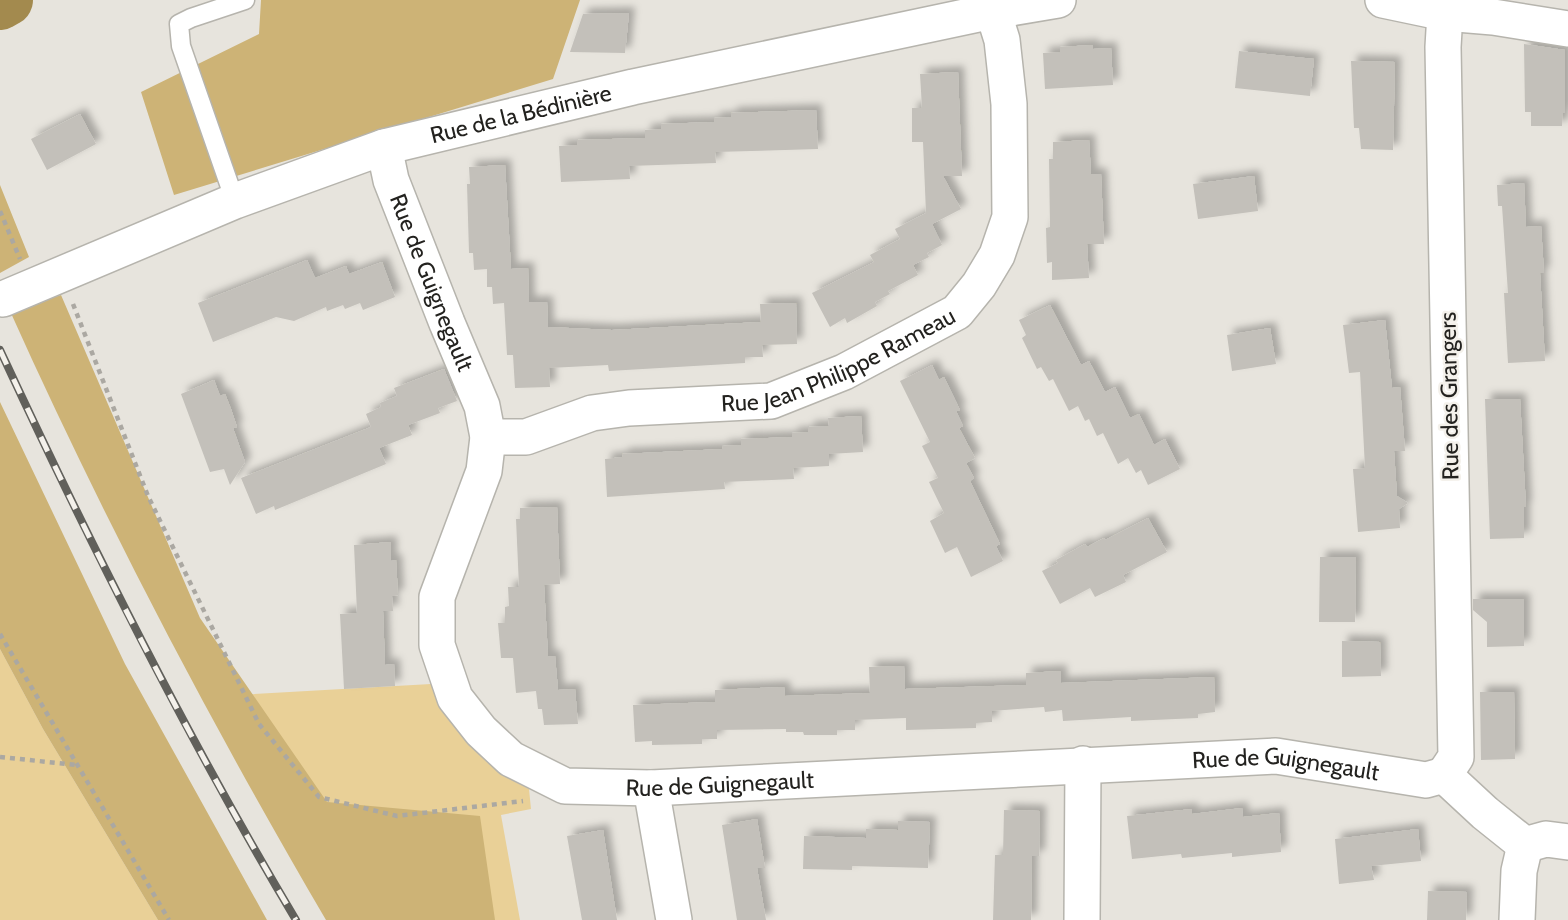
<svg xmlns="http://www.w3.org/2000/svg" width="1568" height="920" font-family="Cabin,sans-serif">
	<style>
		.green { fill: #e9d097 }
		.forest { fill: #cdb376 }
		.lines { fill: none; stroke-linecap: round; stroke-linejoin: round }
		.river { stroke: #a38a4e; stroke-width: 52 }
		.building { fill: #c3c0ba; filter: url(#shadow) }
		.lane-casing { stroke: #b6b4ad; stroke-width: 21 }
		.street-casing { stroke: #b6b4ad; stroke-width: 38 }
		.path { stroke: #aba8a2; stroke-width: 4.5; stroke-dasharray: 5 5; stroke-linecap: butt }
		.lane { stroke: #fff; stroke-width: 18 }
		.street { stroke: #fff; stroke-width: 35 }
		.rail-casing { stroke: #61605b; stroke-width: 8 }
		.rail { stroke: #f4f1eb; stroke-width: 5; stroke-dasharray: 16; stroke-linecap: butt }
		.labels { text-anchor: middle; stroke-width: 5; stroke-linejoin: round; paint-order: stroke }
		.street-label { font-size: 23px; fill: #23221f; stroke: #f4f1eb }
	</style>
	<defs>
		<filter id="shadow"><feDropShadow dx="6" dy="-6" stdDeviation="3.5" flood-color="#0004"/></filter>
	</defs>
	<rect width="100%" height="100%" fill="#e7e4dd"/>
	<path class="green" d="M 0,649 L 43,729 L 158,920 L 0,920 Z
		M 431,684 C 458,736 480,759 529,789 L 531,809 L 501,815 L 520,920 L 353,920 L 238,695 Z"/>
	<path class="forest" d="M 261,0 L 580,0 L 553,79 L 174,195 L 141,92 L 259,34 Z
		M 0,185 L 29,257 L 0,273 Z
		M 61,295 L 200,618 L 327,802 L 480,816 L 495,920 L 326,920 C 210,722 104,520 10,311 Z
		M 0,402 L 125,664 L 267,920 L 158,920 L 43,729 L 0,649 Z"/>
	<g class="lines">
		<path class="river" d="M 0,4 L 7,0"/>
	</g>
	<path class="building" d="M 629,13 L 625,53 L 570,52 L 583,14 Z
		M 1524,44 L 1565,50 L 1565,113 L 1563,113 L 1562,126 L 1531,126 L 1531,112 L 1525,112 Z
		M 1093,45 L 1093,49 L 1111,48 L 1113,85 L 1045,89 L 1043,53 L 1060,52 L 1060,47 Z
		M 1239,51 L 1314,59 L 1310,96 L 1235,88 Z
		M 1351,61 L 1395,62 L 1393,150 L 1361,149 L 1359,128 L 1354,128 Z
		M 958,72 L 962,176 L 943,176 L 961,209 L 932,224 L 942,245 L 927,253 L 929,257 L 913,265 L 918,275 L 888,291 L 890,294 L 875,302 L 877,306 L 847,323 L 845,318 L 830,327 L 812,293 L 874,262 L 870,255 L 900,239 L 895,229 L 926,213 L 923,142 L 912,142 L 912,108 L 922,108 L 920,74 Z
		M 816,110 L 818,149 L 715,152 L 716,163 L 629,166 L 630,179 L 561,182 L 559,146 L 577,145 L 577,140 L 645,138 L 645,130 L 661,129 L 661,124 L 714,122 L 714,118 L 731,117 L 731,113 Z
		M 80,114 L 96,144 L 47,170 L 31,139 Z
		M 1089,140 L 1091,174 L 1101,174 L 1104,244 L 1087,244 L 1089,278 L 1052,280 L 1052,262 L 1047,263 L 1046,228 L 1050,227 L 1049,159 L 1053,159 L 1053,142 Z
		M 505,165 L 511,269 L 528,268 L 529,302 L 547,302 L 548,327 L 612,330 L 761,322 L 760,304 L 796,303 L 797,344 L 762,345 L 763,357 L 745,357 L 745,363 L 609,371 L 608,365 L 549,368 L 550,387 L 515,388 L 513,355 L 507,355 L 504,303 L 493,304 L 492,287 L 487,287 L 487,269 L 474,270 L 473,253 L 469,253 L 467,184 L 470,184 L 469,167 Z
		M 1254,176 L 1258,211 L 1198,219 L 1193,184 Z
		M 1524,183 L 1526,227 L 1541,226 L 1544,273 L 1540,273 L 1545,361 L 1508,363 L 1504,293 L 1508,293 L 1502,206 L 1498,206 L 1497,185 Z
		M 307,260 L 315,278 L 346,266 L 349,274 L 382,262 L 395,297 L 363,310 L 360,303 L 345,309 L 343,305 L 327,311 L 326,307 L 294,321 L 276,317 L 213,342 L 198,303 Z
		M 1050,305 L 1081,365 L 1089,361 L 1105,392 L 1115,387 L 1130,418 L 1139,414 L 1154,445 L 1165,439 L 1180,469 L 1148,485 L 1141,470 L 1136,473 L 1128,458 L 1118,464 L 1103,433 L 1097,436 L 1089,419 L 1085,421 L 1078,406 L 1069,411 L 1053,379 L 1049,381 L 1041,367 L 1037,369 L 1022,338 L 1026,335 L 1019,320 Z
		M 1385,320 L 1392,388 L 1400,387 L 1405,451 L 1394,451 L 1397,496 L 1408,503 L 1399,509 L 1400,528 L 1358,532 L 1353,469 L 1365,468 L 1360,372 L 1349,373 L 1343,325 Z
		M 1270,328 L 1276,364 L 1232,371 L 1227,335 Z
		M 932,365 L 939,380 L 944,377 L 960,410 L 956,411 L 963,426 L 959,428 L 975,458 L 966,463 L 974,478 L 970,481 L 1000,544 L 996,546 L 1003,561 L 971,577 L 957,547 L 945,553 L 930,521 L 944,513 L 929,482 L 938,478 L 922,446 L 930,442 L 900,381 Z
		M 444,369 L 457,401 L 438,408 L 440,413 L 408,425 L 412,435 L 379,448 L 386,464 L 275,510 L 274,506 L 256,514 L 241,478 L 371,427 L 366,414 L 381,407 L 380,403 L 397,396 L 394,388 Z
		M 214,380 L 220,396 L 225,394 L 231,409 L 237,427 L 233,428 L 245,462 L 230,485 L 224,469 L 210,472 L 181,394 Z
		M 1485,399 L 1520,399 L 1526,507 L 1524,507 L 1524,538 L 1490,539 Z
		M 861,416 L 863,452 L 829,454 L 829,466 L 793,468 L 794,479 L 724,482 L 725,489 L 607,497 L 605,459 L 623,457 L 622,454 L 723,449 L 722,446 L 741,445 L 741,439 L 792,437 L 792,433 L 808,432 L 808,427 L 829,426 L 828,418 Z
		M 557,507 L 560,584 L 544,585 L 548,656 L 555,656 L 558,690 L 575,689 L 578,724 L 544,725 L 542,709 L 538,709 L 536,691 L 516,693 L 513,658 L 501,658 L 498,623 L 505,623 L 505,607 L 509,606 L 508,587 L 519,587 L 516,519 L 520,519 L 520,508 Z
		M 1148,518 L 1167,552 L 1123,575 L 1126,582 L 1095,597 L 1090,588 L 1060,604 L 1042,571 L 1058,563 L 1056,560 L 1085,544 L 1087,547 L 1104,538 L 1105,540 Z
		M 391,542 L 391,561 L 396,560 L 398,595 L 392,596 L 393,611 L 383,611 L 385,665 L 394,664 L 395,686 L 344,689 L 340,614 L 357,613 L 354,545 Z
		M 1320,557 L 1356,557 L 1355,622 L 1319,622 Z
		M 1473,599 L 1524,599 L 1524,646 L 1487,647 L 1487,622 L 1473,610 Z
		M 1342,641 L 1380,642 L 1381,676 L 1342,677 Z
		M 904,666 L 905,689 L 1026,685 L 1026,673 L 1061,671 L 1061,683 L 1214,677 L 1215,712 L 1198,714 L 1198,718 L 1131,721 L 1131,717 L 1063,721 L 1062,710 L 1045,712 L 1044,707 L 992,711 L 992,722 L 976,723 L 976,728 L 906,730 L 906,718 L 855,720 L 855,730 L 837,730 L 837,735 L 804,735 L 803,732 L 786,732 L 786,729 L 717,730 L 717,739 L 702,739 L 702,744 L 652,745 L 652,741 L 635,742 L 633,705 L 715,702 L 715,690 L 784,687 L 785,696 L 870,693 L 869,667 Z
		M 1480,692 L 1514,692 L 1515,759 L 1481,760 Z
		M 1242,808 L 1243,817 L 1279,813 L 1281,852 L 1232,857 L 1232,853 L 1182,858 L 1181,854 L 1132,859 L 1127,816 L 1192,809 L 1192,814 Z
		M 1004,810 L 1040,811 L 1039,856 L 1032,856 L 1031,920 L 993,920 L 995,855 L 1003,855 Z
		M 757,819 L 765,868 L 757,868 L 766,920 L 737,920 L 722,825 Z
		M 898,821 L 930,822 L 928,868 L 852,866 L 852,870 L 803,869 L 804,836 L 866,838 L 866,829 L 898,830 Z
		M 1418,829 L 1421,861 L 1371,866 L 1374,880 L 1339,884 L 1335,839 Z
		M 603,830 L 617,920 L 582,920 L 567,836 Z
		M 1428,891 L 1467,892 L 1466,920 L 1427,920 Z"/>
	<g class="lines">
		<g class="lane-casing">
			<path id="lane" d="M 235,201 L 181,46 L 179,24 L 191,18 L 245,0"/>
		</g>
		<g class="street-casing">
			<g id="street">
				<path d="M 1383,0 L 1445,13 L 1493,17 L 1568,29"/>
				<path id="s1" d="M 384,147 L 391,180 L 447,323 L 482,406 L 488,437 L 484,471 L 437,597 L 437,645 L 455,698 L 481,731 L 511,759 L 565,786 L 651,788 L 1276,756 L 1426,780 L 1444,775"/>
				<path id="s2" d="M 3,299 L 235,201 L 384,147 L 633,87 L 993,11 L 1058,0"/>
				<path id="s3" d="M 488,437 L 526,437 L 592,413 L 629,408 L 771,401 L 844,372 L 957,312 L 979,285 L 997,255 L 1010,217 L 1009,104 L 1002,40 L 993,11"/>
				<path d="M 1444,775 L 1456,757 L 1443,47 L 1445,13"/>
				<path d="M 1444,775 L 1485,813 L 1525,845 L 1546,839 L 1568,842"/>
				<path d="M 651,788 L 674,920"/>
				<path d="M 1082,920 L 1083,764"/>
				<path d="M 1517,920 L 1519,871 L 1525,845"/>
			</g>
		</g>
		<path class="path" d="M 0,211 L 20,259
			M 73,304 L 148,496 L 259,724 L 319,797 L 397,816 L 523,801
			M 0,634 L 169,920
			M 0,757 L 77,765"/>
		<use href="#lane" class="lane"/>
		<use href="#street" class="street"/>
		<g class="rail-casing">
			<path id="rail" d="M 0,350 C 90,544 186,736 296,920"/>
		</g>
		<use href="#rail" class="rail"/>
	</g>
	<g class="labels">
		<g class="street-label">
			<text dy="8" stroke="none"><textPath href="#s2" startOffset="551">Rue de la Bédinière</textPath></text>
			<text dy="8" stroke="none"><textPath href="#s1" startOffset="144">Rue de Guignegault</textPath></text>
			<text dy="8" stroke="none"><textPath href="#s3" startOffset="364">Rue Jean Philippe Rameau</textPath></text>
			<text transform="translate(1449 396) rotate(-91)" y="8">Rue des Grangers</text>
			<text dy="8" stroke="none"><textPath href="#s1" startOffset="1447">Rue de Guignegault</textPath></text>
			<text dy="8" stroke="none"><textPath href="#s1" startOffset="880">Rue de Guignegault</textPath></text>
		</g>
	</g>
</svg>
